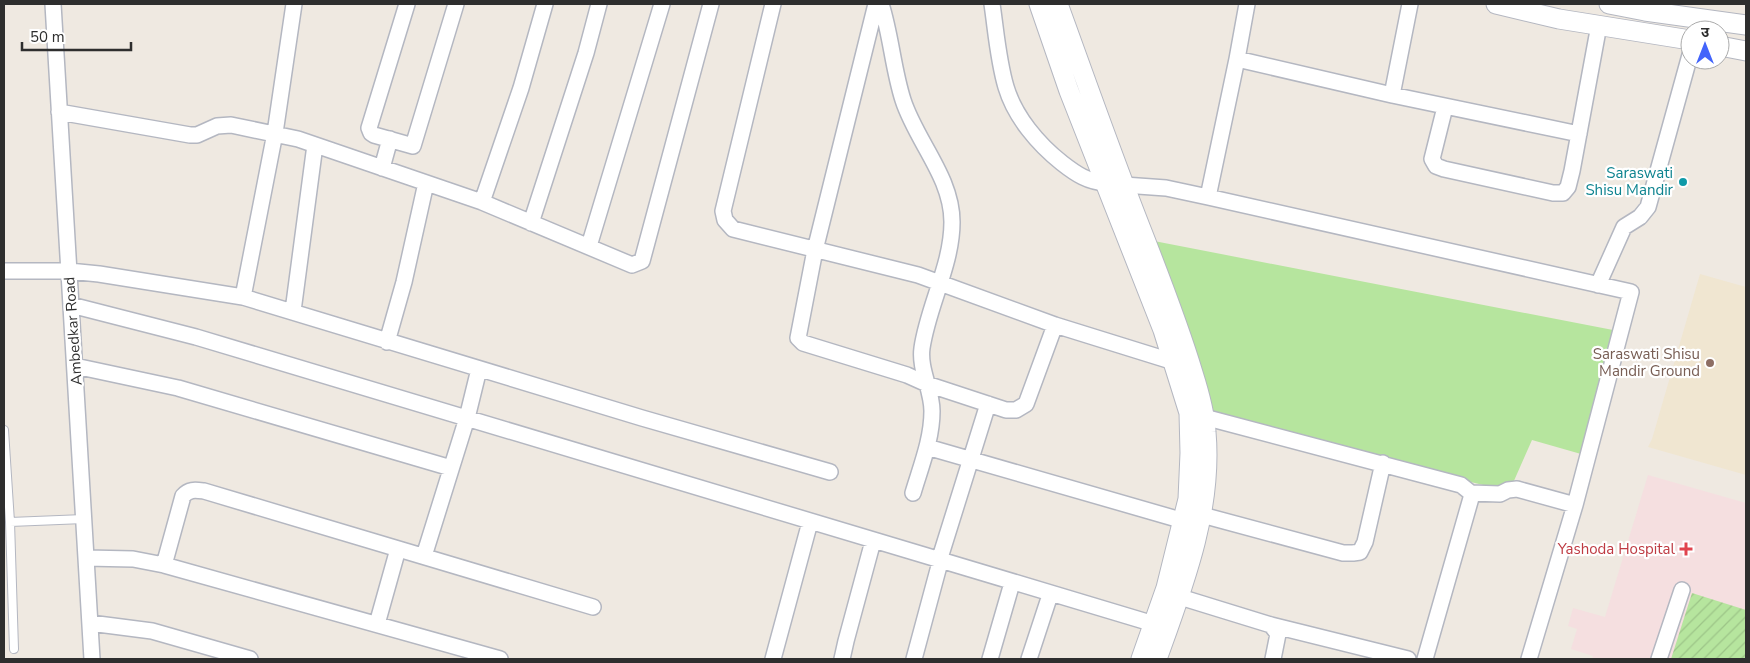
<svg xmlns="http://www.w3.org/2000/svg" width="1750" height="663" font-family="'Nunito Sans','Noto Sans Devanagari',sans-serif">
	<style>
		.education { fill: #f0e6d1 }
		.medical { fill: #f5dfe0 }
		.grass { fill: #b6e59e }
		.garden { fill: url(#garden-furrows) }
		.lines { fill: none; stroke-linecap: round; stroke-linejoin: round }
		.service-casing { stroke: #b4b7c1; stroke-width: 10 }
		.minor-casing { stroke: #b4b7c1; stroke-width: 18 }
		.tertiary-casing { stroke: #b4b7c1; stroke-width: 21 }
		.service { stroke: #fff; stroke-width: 8 }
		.minor { stroke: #fff; stroke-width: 15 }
		.tertiary { stroke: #fff; stroke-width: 19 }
		.culture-dot { fill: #0f9aa8; stroke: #fff; stroke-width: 2 }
		.education-dot { fill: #8d6e63; stroke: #fff; stroke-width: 2 }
		.health-dot { fill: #e0444e; stroke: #fff; stroke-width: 2 }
		.labels { text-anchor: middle; stroke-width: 4.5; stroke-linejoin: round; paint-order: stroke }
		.culture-label { font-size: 15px; fill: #0d838f; stroke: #fff; text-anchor: end }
		.street-label { font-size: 15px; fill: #2e2e2e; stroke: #fff }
		.education-label { font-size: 15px; fill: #785e54; stroke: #fff; text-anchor: end }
		.health-label { font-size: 15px; fill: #be3a42; stroke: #fff; text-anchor: end }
	</style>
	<defs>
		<pattern id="garden-furrows" width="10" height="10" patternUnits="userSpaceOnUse" patternTransform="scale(1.25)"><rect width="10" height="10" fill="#b6e59e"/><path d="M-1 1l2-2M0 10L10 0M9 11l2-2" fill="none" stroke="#9dc588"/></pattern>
	</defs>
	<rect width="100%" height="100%" fill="#efe9e1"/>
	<path class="education" d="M 1700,274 L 1746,287 L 1746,475 L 1648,447 L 1652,439 Z"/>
	<path class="medical" d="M 1648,475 L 1746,503 L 1746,611 L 1672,659 L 1592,659 L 1593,656 L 1571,649 L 1577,629 L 1568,626 L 1573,608 L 1605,617 Z"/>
	<path class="grass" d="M 1154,241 L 1613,330 L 1581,454 L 1532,440 L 1513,483 L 1500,489 L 1211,420 Z"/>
	<path class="garden" d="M 1692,593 L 1746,610 L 1746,659 L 1671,659 Z"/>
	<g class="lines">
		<g class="service-casing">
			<path id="service" d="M 4,430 L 10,522 L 84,519
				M 10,522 L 14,649"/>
		</g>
		<g class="minor-casing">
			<path id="minor" d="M 53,4 L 92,659
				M 407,4 L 369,128 L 371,133 L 374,135 L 413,146 L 456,4
				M 773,4 L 723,211 L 725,220 L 733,229 L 918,275 L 1055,325 L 1174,362 L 1181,359
				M 876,4 L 815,250 L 798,338 L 803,343 L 907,375 L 927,384 L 1006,410 L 1016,410 L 1026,404 L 1055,325
				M 881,4 C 891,35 893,69 903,100 C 916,141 952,177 952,222 C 952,265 928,306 922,348 C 919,369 932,390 932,411 C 932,439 921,466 913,493
				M 992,4 C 996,31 998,60 1006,87 C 1015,117 1038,144 1062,163 C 1076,174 1088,182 1106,183
				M 1410,4 L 1392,95 L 1579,134
				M 1237,59 L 1392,95
				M 1445,107 L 1432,159 L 1436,166 L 1444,169 L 1553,193 L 1563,193 L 1568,187 L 1572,171 L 1599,25
				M 59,112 L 190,135 L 197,135 L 217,126 L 231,125 L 298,139 L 482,202 L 632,265 L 642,261 L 711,4
				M 382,168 L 390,139
				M 1124,185 L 1166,188 L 1208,197 L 1631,292 L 1575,505 L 1529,659
				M 1208,197 L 1237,59 L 1247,4
				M 482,202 L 521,88 L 545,4
				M 531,223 L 586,53 L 599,4
				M 589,246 L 662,4
				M 4,271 L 69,271 L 99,274 L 243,297 L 642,418 L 830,472
				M 1598,285 L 1624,227 L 1640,217 L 1648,207 L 1690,55
				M 243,297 L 275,133 L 294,4
				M 71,305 L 196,337 L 1154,624
				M 293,311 L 315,145
				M 387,342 L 404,282 L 426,183
				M 75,366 L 178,388 L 451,468
				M 1204,417 L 1461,485 L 1471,493 L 1471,498 L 1425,659
				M 927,447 L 1184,521
				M 1471,493 L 1500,494 L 1508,490 L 1517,489 L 1575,505
				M 1202,515 L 1343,553 L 1353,553 L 1360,552 L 1365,542 L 1383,463
				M 424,556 L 467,418 L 479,369
				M 86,558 L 133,559 L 164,565 L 500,659
				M 164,565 L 183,496 C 189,489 195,490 204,491 L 593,607
				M 1180,597 L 1271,625 L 1278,634 L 1273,659
				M 90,623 L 152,631 L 250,659
				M 377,624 L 398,549
				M 1271,625 L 1408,659
				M 773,659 L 810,522
				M 842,659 L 846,641 L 873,541
				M 914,659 L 939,566 L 939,561 L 988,404
				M 990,659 L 1012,583
				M 1029,659 L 1050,595
				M 1659,659 L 1682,590"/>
		</g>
		<g class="tertiary-casing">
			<path id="tertiary" d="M 1039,4 L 1069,91 L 1163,330 L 1189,413 L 1190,453 L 1188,499 L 1166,588 L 1141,659
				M 1058,4 C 1086,81 1113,158 1143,234 C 1161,280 1179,326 1193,373 C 1199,392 1205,412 1206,432 C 1213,510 1183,587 1157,659
				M 1496,4 L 1559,19 L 1690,40
				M 1609,4 L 1645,11 L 1746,25
				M 1720,46 L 1746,51"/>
		</g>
		<use href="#service" class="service"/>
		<use href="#minor" class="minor"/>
		<use href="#tertiary" class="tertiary"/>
	</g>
	<circle class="culture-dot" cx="1683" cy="182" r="5"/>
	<circle class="education-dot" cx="1710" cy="363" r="5"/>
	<path class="health-dot" d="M1683.5 541.5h5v5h5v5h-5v5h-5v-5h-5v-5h5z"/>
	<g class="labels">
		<g class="culture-label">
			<text x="1673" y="178">Saraswati<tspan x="1673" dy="17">Shisu Mandir</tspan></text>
		</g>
		<g class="street-label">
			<text transform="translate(73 331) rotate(-94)" y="5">Ambedkar Road</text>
		</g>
		<g class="education-label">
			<text x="1700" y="359">Saraswati Shisu<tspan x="1700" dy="17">Mandir Ground</tspan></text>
		</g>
		<g class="health-label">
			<text x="1675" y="554">Yashoda Hospital</text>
		</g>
	</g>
	<rect width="1750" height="663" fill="none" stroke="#2e2e2e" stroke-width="10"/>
	<g transform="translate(1705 45)"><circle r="24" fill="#ffffff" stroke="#ababab"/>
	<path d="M0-4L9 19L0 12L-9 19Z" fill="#4264fb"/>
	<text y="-8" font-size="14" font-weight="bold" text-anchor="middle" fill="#2e2e2e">उ</text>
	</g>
	<path d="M22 42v8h109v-8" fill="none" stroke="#2e2e2e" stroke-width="2.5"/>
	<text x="30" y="42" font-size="15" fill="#2e2e2e" stroke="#ffffff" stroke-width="4" paint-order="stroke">50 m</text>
</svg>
